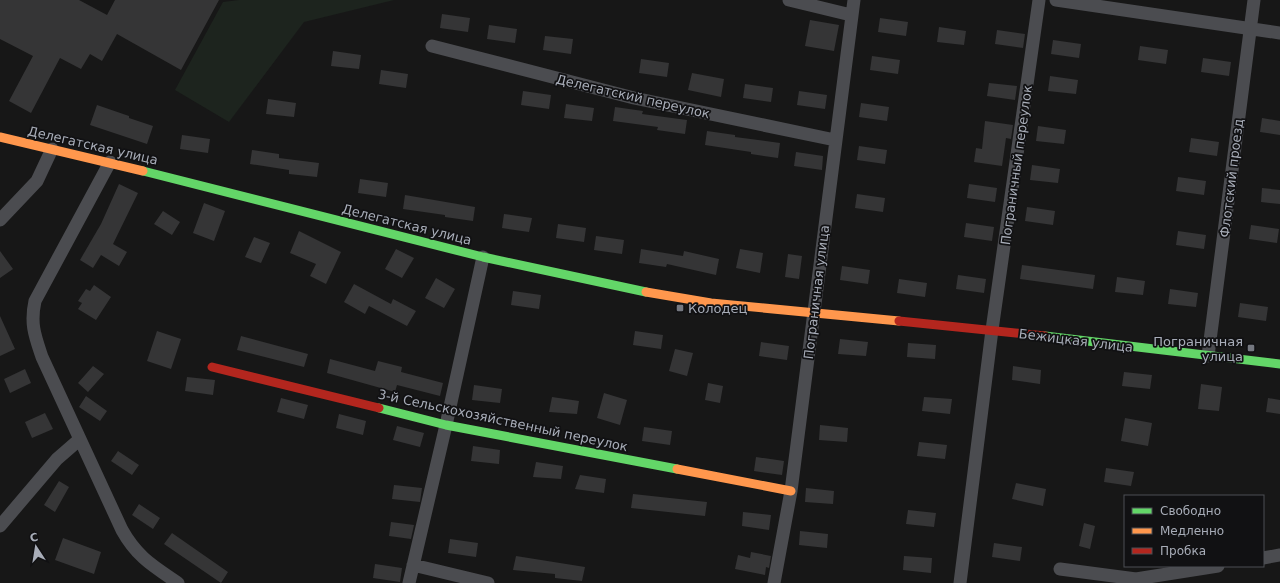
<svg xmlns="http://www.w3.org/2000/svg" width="1280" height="583" font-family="'DejaVu Sans',sans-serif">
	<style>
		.green { fill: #1d241e }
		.building { fill: #353536 }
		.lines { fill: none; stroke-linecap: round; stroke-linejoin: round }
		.street { stroke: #4b4c50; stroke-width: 13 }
		.fast { stroke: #63d668; stroke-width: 9 }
		.slow { stroke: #ff974d; stroke-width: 9 }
		.jam { stroke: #b3261e; stroke-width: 9 }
		.poi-dot { fill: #757880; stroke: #111113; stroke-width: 1.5 }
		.labels { text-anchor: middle; stroke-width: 3.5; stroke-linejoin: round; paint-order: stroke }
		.street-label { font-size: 13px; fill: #a8adb8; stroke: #111113 }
		.poi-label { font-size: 13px; fill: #a8adb8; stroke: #111113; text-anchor: start }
	</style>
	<rect width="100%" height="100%" fill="#171717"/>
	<path class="green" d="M 239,0 L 394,0 L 304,22 L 229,122 L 175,90 L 223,2 Z"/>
	<path class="building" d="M 0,0 L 79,0 L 107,15 L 115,0 L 219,0 L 181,70 L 117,34 L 102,61 L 90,54 L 81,69 L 60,58 L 31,113 L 9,101 L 33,56 L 0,39 Z
		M 442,14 L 470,18 L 468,32 L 440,28 Z
		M 880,18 L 908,22 L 906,36 L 878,32 Z
		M 810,20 L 839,25 L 834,51 L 805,46 Z
		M 489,25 L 517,29 L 515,43 L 487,39 Z
		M 939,27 L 966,31 L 964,45 L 937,42 Z
		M 997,30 L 1025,34 L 1023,48 L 995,44 Z
		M 545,36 L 573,39 L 571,54 L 543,50 Z
		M 1053,40 L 1081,44 L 1079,58 L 1051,54 Z
		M 1140,46 L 1168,50 L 1166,64 L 1138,60 Z
		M 333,51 L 361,55 L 359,69 L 331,66 Z
		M 872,56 L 900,60 L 898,74 L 870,70 Z
		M 1203,58 L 1231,62 L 1229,76 L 1201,72 Z
		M 641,59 L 669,63 L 667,77 L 639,73 Z
		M 381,70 L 408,74 L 406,88 L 379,84 Z
		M 692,73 L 724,79 L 721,97 L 688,90 Z
		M 1050,76 L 1078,80 L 1076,94 L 1048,91 Z
		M 989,83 L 1017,86 L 1015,100 L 987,96 Z
		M 745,84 L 773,88 L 771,102 L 743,98 Z
		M 523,91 L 551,95 L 549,109 L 521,105 Z
		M 799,91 L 827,95 L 825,109 L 797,105 Z
		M 268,99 L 296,103 L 294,117 L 266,114 Z
		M 861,103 L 889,107 L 887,121 L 859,117 Z
		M 566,104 L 594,108 L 592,121 L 564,118 Z
		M 97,105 L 129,116 L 129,118 L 153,126 L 147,144 L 90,125 Z
		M 615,107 L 643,111 L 642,114 L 687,120 L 685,134 L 657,130 L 658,127 L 613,121 Z
		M 1262,118 L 1280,121 L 1280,135 L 1260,132 Z
		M 985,121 L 1013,125 L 1011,139 L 1006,138 L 1002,166 L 974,162 L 976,148 L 982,149 Z
		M 1038,126 L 1066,130 L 1064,144 L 1036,141 Z
		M 707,131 L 735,135 L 735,137 L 780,143 L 778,158 L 751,154 L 751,152 L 705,145 Z
		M 182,135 L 210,139 L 208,153 L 180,149 Z
		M 1191,138 L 1219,142 L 1217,156 L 1189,152 Z
		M 859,146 L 887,150 L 885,164 L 857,160 Z
		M 252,150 L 279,154 L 279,158 L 319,163 L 317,177 L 289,174 L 289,170 L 250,164 Z
		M 796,152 L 823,156 L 822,170 L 794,166 Z
		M 1032,165 L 1060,169 L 1058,183 L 1030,180 Z
		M 1178,177 L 1206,181 L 1204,195 L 1176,191 Z
		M 360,179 L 388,183 L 386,197 L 358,193 Z
		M 119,184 L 138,193 L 113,244 L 127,252 L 119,266 L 101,255 L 93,268 L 80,260 L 101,224 Z
		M 969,184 L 997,188 L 995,202 L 967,198 Z
		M 1262,188 L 1280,190 L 1280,204 L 1261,202 Z
		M 857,194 L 885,198 L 883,212 L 855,208 Z
		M 405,195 L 475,207 L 473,221 L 445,217 L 445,215 L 403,209 Z
		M 204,203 L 225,211 L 214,241 L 193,233 Z
		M 1027,207 L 1055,211 L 1053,225 L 1025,221 Z
		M 163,211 L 180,222 L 172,235 L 154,224 Z
		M 504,214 L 532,218 L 529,232 L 502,228 Z
		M 966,223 L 994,227 L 992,241 L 964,237 Z
		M 558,224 L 586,228 L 584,242 L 556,238 Z
		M 1251,225 L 1279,229 L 1277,243 L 1249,239 Z
		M 299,231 L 341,252 L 326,284 L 310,276 L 316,264 L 290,253 Z
		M 1178,231 L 1206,235 L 1204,249 L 1176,245 Z
		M 596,236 L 624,240 L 622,254 L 594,250 Z
		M 254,237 L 270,243 L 261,263 L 245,257 Z
		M 396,249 L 414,258 L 402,278 L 385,269 Z
		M 641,249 L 683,256 L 684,251 L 719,259 L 716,275 L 667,264 L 666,267 L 639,263 Z
		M 740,249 L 763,253 L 760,273 L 736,268 Z
		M 0,251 L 13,269 L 0,278 Z
		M 788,254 L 802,256 L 799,279 L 785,277 Z
		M 1022,265 L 1095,275 L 1093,289 L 1020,279 Z
		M 842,266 L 870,270 L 868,284 L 840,280 Z
		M 958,275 L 986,279 L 984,293 L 956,289 Z
		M 1117,277 L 1145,281 L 1143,295 L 1115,292 Z
		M 436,278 L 455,289 L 444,308 L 425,298 Z
		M 899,279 L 927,283 L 925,297 L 897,293 Z
		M 354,284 L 391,304 L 393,299 L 416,311 L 407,326 L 369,306 L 365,314 L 344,302 Z
		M 94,285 L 111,297 L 96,320 L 78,309 L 82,303 L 78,301 L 86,289 L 90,291 Z
		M 1170,289 L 1198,293 L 1196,307 L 1168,304 Z
		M 513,291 L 541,295 L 539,309 L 511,305 Z
		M 1240,303 L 1268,307 L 1266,321 L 1238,317 Z
		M 0,316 L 15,349 L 0,356 Z
		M 157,331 L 181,339 L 171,369 L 147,361 Z
		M 635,331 L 663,335 L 661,349 L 633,345 Z
		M 241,336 L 308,354 L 304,367 L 237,350 Z
		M 840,339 L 868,342 L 866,356 L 838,354 Z
		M 761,342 L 789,346 L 787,360 L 759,356 Z
		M 908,343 L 936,345 L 935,359 L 907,357 Z
		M 675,349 L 693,353 L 687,376 L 669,371 Z
		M 330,359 L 375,371 L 378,361 L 402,367 L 401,372 L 443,383 L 440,396 L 397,385 L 395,392 L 327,373 Z
		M 93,366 L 104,374 L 88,392 L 78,383 Z
		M 1013,366 L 1041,370 L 1040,384 L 1012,380 Z
		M 25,369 L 31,383 L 10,393 L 4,379 Z
		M 1124,372 L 1152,375 L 1150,389 L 1122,386 Z
		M 187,377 L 215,380 L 213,395 L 185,391 Z
		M 708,383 L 723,386 L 720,403 L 705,400 Z
		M 1201,384 L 1222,387 L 1219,411 L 1198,409 Z
		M 474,385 L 502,389 L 500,403 L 472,400 Z
		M 604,393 L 627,400 L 620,425 L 597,418 Z
		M 86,396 L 107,411 L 100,421 L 79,407 Z
		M 552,397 L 579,401 L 577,414 L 549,412 Z
		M 924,397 L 952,399 L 950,414 L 922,411 Z
		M 281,398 L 308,405 L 304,419 L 277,412 Z
		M 1268,398 L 1280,400 L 1280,414 L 1266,412 Z
		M 45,413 L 53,429 L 32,438 L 25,422 Z
		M 339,414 L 366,421 L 363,435 L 336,428 Z
		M 1125,418 L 1152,423 L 1148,446 L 1121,441 Z
		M 820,425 L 848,428 L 847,442 L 819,440 Z
		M 397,426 L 424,433 L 420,447 L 393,440 Z
		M 644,427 L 672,431 L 670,445 L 642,441 Z
		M 919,442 L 947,445 L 945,459 L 917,456 Z
		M 473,446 L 500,450 L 499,464 L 471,461 Z
		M 118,451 L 139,465 L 132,475 L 111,461 Z
		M 756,457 L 784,461 L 782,475 L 754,471 Z
		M 536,462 L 563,466 L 561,479 L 533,477 Z
		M 1106,468 L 1134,472 L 1131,486 L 1104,482 Z
		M 580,475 L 606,479 L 604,493 L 575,489 Z
		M 59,481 L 69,487 L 55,512 L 44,505 Z
		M 1016,483 L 1046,489 L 1043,506 L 1012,499 Z
		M 394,485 L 422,488 L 420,502 L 392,499 Z
		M 806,488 L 834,491 L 833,504 L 805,502 Z
		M 633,494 L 707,502 L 705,516 L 631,508 Z
		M 139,504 L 160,518 L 153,529 L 132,515 Z
		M 908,510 L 936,513 L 934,527 L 906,524 Z
		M 743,512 L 771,515 L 769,530 L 742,526 Z
		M 391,522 L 414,525 L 411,539 L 389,536 Z
		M 1084,523 L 1095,526 L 1090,549 L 1079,546 Z
		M 800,531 L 828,534 L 827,548 L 799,545 Z
		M 172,533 L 228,572 L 221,583 L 164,544 Z
		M 63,538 L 101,552 L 94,574 L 55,560 Z
		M 450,539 L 478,543 L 476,557 L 448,553 Z
		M 994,543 L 1022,547 L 1020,561 L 992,557 Z
		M 751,552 L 771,556 L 769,568 L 766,567 L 765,575 L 735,569 L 738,555 L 750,558 Z
		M 516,556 L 585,567 L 582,581 L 555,578 L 555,574 L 513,570 Z
		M 904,556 L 932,558 L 931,573 L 903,570 Z
		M 375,564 L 402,568 L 400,582 L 373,578 Z"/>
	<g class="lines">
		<path class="street" d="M 789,0 L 851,15
			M 1056,0 L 1280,33
			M 432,46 L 634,98 L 835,140
			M 110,162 L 35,301 C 30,324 35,336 42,357 L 122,530 C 137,557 153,566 178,583
			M 0,220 L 37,181 L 52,149
			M 1208,356 L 1254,0
			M 0,526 L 57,459 L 80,439
			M 1263,558 L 1280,555
			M 413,565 L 488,583
			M 1060,569 L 1136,579 L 1218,566
			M 409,583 L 446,425 L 483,257
			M 774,583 L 791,491 L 854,0
			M 960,583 L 992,330 L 1039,0"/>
		<path class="fast" d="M 143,171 L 483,257 L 646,292
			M 1045,336 L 1280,364
			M 379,408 L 446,425 L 677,469"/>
		<path class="slow" d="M 0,137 L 143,171
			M 646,292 L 711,303 L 899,321
			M 677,469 L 791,491"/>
		<path class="jam" d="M 899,321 L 1045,336
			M 212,367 L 379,408"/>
	</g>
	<g class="poi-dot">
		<rect x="676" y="304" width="8" height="8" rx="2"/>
		<rect x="1247" y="344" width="8" height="8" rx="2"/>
	</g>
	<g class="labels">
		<g class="street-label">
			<text transform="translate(633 96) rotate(13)" y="5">Делегатский переулок</text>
			<text transform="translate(93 145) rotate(13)" y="5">Делегатская улица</text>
			<text transform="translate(1016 165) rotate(-82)" y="5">Пограничный переулок</text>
			<text transform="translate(1231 178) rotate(-83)" y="5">Флотский проезд</text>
			<text transform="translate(407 224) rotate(14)" y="5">Делегатская улица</text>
			<text transform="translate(816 292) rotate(-83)" y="5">Пограничная улица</text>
			<text transform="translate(1076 340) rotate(7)" y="5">Бежицкая улица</text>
			<text transform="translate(503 420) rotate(12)" y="5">3-й Сельскохозяйственный переулок</text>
		</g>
		<g class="poi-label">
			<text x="688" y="313">Колодец</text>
			<text x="1243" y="346" text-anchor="end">Пограничная<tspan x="1243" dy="15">улица</tspan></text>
		</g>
	</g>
	<rect x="1124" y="495" width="140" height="72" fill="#111113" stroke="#4d4f55"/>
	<rect x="1132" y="508" width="20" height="6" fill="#63d668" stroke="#4d4f55"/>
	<text x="1160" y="515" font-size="12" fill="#a8adb8">Свободно</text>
	<rect x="1132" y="528" width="20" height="6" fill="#ff974d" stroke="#4d4f55"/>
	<text x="1160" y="535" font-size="12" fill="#a8adb8">Медленно</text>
	<rect x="1132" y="548" width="20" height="6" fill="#b3261e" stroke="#4d4f55"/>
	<text x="1160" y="555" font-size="12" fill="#a8adb8">Пробка</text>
	<g transform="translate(36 547) rotate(348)" stroke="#111113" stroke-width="3" paint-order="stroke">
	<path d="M0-3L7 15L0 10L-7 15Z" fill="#a8adb8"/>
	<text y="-6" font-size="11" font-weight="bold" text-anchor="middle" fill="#a8adb8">С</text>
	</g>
</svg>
